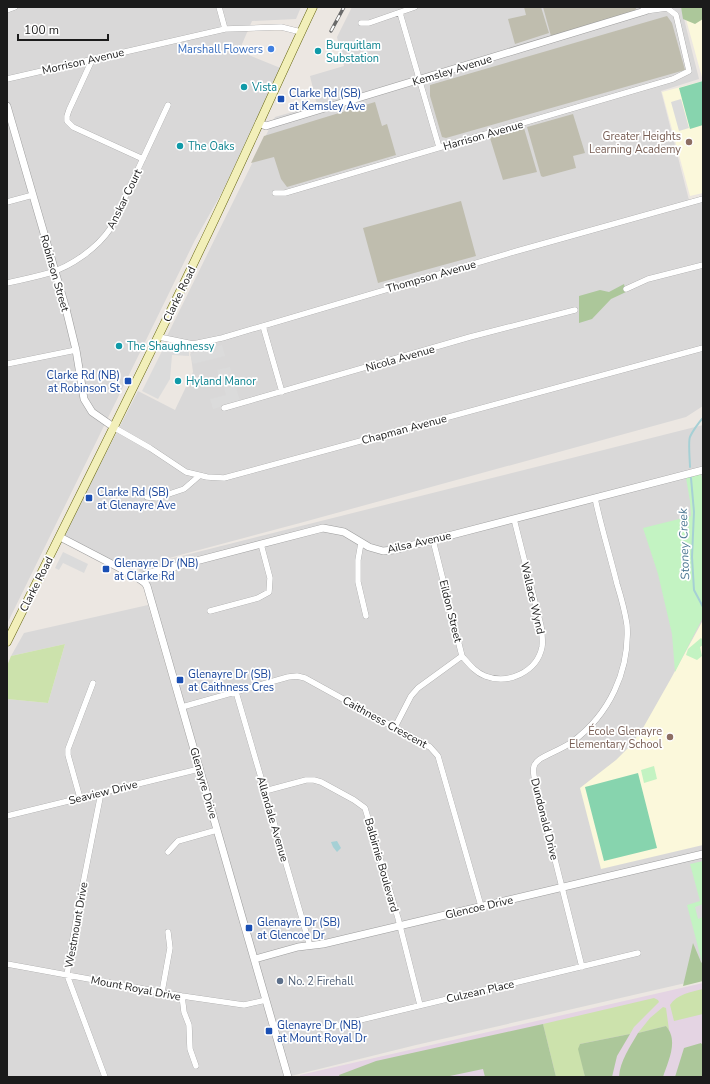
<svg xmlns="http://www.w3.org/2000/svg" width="710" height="1084" font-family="'Nunito Sans',sans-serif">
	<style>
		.residential { fill: #d9d8d8 }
		.industrial { fill: #e4d4e3 }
		.education { fill: #fbf8db }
		.construction { fill: #bfbdae }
		.grass { fill: #cce2ac }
		.forest { fill: #acc79a }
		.park { fill: #c3f3c2 }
		.pitch { fill: #87d4ae }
		.parking { fill: #dbdbdb }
		.water { fill: #a6d0d5 }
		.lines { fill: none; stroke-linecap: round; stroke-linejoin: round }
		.stream { stroke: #a6d0d5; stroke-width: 2 }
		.minor-casing { stroke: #9c9c9c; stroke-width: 6 }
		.tertiary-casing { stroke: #9c9c9c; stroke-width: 8 }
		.secondary-casing { stroke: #65650f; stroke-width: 9 }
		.minor { stroke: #fff; stroke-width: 5.5 }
		.tertiary { stroke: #fff; stroke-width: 7 }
		.secondary { stroke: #f2efb9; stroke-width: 8 }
		.rail-casing { stroke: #696969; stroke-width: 3.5 }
		.rail { stroke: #fff; stroke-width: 2; stroke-dasharray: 6; stroke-linecap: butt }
		.shop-dot { fill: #3f7fe0; stroke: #fff; stroke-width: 1.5 }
		.culture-dot { fill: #0f9aa8; stroke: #fff; stroke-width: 1.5 }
		.transit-dot { fill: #1a4fb4; stroke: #fff; stroke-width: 1.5 }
		.education-dot { fill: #8d6e63; stroke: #fff; stroke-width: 1.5 }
		.service-dot { fill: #5c6f8a; stroke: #fff; stroke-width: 1.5 }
		.labels { text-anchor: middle; stroke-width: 3.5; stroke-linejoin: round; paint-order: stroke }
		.culture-label { font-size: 11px; fill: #0d838f; stroke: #fff; text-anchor: start }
		.shop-label { font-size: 11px; fill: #366cbe; stroke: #fff; text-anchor: end }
		.street-label { font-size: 11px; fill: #1b1b1b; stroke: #fff }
		.transit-label { font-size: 11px; fill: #164399; stroke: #fff; text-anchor: start }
		.education-label { font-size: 11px; fill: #785e54; stroke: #fff; text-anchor: end }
		.service-label { font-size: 11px; fill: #4e5e75; stroke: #fff; text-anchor: start }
		.water-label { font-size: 12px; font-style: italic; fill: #4c7792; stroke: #fff }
	</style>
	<rect width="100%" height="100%" fill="#ece7e2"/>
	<path class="residential" d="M 7,7 L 301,7 L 296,19 L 252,21 L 239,51 L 283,69 L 221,194 L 195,240 L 7,624 Z
		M 352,7 L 681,7 L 699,79 L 661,91 L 690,204 L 703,201 L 703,406 L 686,417 L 300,523 L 128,569 L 63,537 L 138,391 L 175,410 L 193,372 L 189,341 L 167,336 L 275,117 L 317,105 L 310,76 L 344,66 L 337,37 Z
		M 703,425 L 703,979 L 416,1045 L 291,1076 L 138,567 Z
		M 148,605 L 285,1077 L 7,1077 L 7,699 L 48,703 L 65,644 L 11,656 L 24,633 Z"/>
	<path class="industrial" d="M 703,983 L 703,1077 L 300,1077 L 300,1075 Z"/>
	<path class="education" d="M 703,7 L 703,193 L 690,196 L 662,92 L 703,81 L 684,12 Z
		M 703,620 L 703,845 L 601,869 L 580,788 L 616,760 L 630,746 L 643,728 L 669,682 Z"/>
	<path class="construction" d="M 524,7 L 541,7 L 549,33 L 515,44 L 508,19 L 526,15 Z
		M 543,7 L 635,7 L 636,8 L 635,12 L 551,36 Z
		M 667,16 L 672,23 L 685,70 L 446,138 L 442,137 L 430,96 L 430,85 Z
		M 375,102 L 382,126 L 387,124 L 396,155 L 287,187 L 281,179 L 274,157 L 251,163 L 264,136 Z
		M 573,114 L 585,153 L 573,156 L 576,168 L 543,177 L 541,176 L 527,127 Z
		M 524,128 L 537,172 L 503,180 L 490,138 Z
		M 461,201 L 476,256 L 378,283 L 363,228 Z"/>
	<path class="grass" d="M 65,644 L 48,703 L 7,699 L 7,666 L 11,656 Z
		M 703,989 L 703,1014 L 674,1021 L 670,1005 C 677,994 691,992 703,989 Z
		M 654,998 L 658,1000 L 659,1002 L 634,1027 L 630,1034 L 580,1044 L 579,1049 L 585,1077 L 556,1077 L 543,1024 Z
		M 663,1007 L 666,1008 L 669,1030 L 666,1026 L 638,1033 L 650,1018 Z"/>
	<path class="forest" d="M 681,7 L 703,7 L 703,19 L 695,24 L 683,19 Z
		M 624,284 L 626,292 L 611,299 L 592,319 L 579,323 L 579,296 L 600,290 L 609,292 Z
		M 693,943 L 701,962 L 703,964 L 703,981 L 683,986 Z
		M 543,1024 L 556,1077 L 485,1077 L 483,1069 L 445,1077 L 340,1077 L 339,1075 L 376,1061 Z
		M 666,1026 C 679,1041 668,1061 663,1077 L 619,1077 C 620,1061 630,1047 638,1033 Z
		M 630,1034 L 617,1056 L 612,1077 L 585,1077 L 578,1049 L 580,1044 Z
		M 701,1043 L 703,1046 L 703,1077 L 675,1077 L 684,1048 Z"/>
	<path class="park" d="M 701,474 L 703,487 L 703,617 L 675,672 L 672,634 L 658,574 L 643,528 L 691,516 L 690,501 L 686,478 Z
		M 701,638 L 703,640 L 703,645 L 700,647 L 702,656 L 697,660 L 686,655 L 688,649 Z
		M 654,766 L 657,779 L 644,783 L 641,770 Z
		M 703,861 L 703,966 L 687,905 L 700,901 L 690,864 Z"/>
	<path class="pitch" d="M 703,81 L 703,125 L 690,129 L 679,88 Z
		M 638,773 L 657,848 L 604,861 L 585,787 Z"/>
	<path class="parking" d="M 681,99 L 689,128 L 679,131 L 671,102 Z
		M 166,343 L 189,349 L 189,356 L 172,355 L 170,379 L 158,399 L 142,391 Z
		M 222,345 L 225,356 L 193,364 L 190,354 Z
		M 230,367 L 240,401 L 213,409 L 210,399 L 226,395 L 222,379 L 220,380 L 217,370 Z
		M 63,552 L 88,564 L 84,573 L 63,563 L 59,570 L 55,568 Z
		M 703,904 L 703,917 L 698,919 L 695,907 Z"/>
	<path class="water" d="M 337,841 L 341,848 L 337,852 L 333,847 L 331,842 Z"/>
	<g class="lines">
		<path class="stream" d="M 690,467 C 690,462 688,441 690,437 C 692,432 699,422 703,418
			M 691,478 L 694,512 L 692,557 L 694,590 L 703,607"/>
		<g class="minor-casing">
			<path id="minor" d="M 219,7 L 225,29
				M 7,10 L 15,7
				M 400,13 L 439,147
				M 361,23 L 369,23 L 415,7
				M 92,60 L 69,110 L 67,116 L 67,121 L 73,127 L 143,159
				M 7,79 L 225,29 L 281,27 L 301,32
				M 275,193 L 285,193 L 673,79 L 689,71 L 676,15 L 667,8 L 645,11 L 643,7
				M 7,202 L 33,195
				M 7,283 C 21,280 35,277 49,273 C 72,266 97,248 110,229 L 168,105
				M 626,289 L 648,279 L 703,265
				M 263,326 L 282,392
				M 159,337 L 193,344 L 222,338 L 517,251 L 703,199
				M 7,364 L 76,350
				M 224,408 L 470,337 L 575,310
				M 115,428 L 150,448 L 186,472 L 207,477 L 224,478 L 703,348
				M 147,497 L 157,498 L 184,489 L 199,476
				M 361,543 L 358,560 L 358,582 L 366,616
				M 210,611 L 258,598 L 269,592 L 270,578 L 261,544
				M 462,656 C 469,664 475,672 485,676 C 508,685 537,672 542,647 C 543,640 542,633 541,626 L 514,519
				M 236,692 L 310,946
				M 182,707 L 288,677 L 297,676 L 305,678 L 430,747 L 438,756 L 440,763 L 481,906
				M 395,727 L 411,696 L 418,688 L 462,656 L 433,540
				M 265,791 L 306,780 L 314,780 L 321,782 L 354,800 L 365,808 L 398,918 L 420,1005
				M 101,793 L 77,914 L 67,975 L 105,1077
				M 80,798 L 68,755 L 68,749 L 93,683
				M 7,816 L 199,769
				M 168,852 L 178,841 L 217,830
				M 7,964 L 182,996 L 244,1005 L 266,1000
				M 582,967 L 534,776 C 533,768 533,764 540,759 C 550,753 562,749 572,742 C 609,715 630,671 627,625 C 625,611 621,597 617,584 C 610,555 601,527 595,498
				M 162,992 L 170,948 L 168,932
				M 182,996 L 184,1012 L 189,1025 L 190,1049 L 196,1066
				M 323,1029 L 638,953"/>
		</g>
		<g class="tertiary-casing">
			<path id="tertiary" d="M 7,106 L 66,309 L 76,350 L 84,399 L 92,412 L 115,428
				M 259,123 L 266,126 L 269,125 L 645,11
				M 60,537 L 135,576 L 145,583 L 147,586 L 288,1077
				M 139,578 L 150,573 L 323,528 L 344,532 L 369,547 L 383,551 L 394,550 L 703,470
				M 255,959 L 298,947 L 323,944 L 703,854"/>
		</g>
		<g class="secondary-casing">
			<path id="secondary" d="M 7,642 C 71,513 136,384 198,254 C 238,172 274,89 313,7"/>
		</g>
		<use href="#minor" class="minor"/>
		<use href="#tertiary" class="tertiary"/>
		<use href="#secondary" class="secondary"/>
		<g class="rail-casing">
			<path id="rail" d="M 331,31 L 344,7"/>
		</g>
		<use href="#rail" class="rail"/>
	</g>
	<circle class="shop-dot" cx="271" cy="49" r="4"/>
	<g class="culture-dot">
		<circle cx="318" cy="51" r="4"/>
		<circle cx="244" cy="87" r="4"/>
		<circle cx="180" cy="146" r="4"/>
		<circle cx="119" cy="346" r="4"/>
		<circle cx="178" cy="381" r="4"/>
	</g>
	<g class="transit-dot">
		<rect x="277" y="95" width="8" height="8" rx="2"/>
		<rect x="124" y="377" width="8" height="8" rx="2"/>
		<rect x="85" y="494" width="8" height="8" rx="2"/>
		<rect x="102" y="565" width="8" height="8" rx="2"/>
		<rect x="176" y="676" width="8" height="8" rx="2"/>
		<rect x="245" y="924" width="8" height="8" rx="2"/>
		<rect x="265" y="1027" width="8" height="8" rx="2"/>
	</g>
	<g class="education-dot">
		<circle cx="689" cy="142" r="4"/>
		<circle cx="670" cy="737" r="4"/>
	</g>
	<circle class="service-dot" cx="280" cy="981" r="4"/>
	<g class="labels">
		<g class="culture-label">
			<text x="326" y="49">Burquitlam<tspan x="326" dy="13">Substation</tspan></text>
			<text x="252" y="91">Vista</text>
			<text x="188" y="150">The Oaks</text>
			<text x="127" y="350">The Shaughnessy</text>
			<text x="186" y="385">Hyland Manor</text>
		</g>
		<g class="shop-label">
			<text x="263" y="53">Marshall Flowers</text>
		</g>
		<g class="street-label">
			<text transform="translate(83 61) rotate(-13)" y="4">Morrison Avenue</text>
			<text transform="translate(452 70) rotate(-17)" y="4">Kemsley Avenue</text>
			<text transform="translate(483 135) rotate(-16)" y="4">Harrison Avenue</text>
			<text transform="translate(124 199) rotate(-64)" y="4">Anskar Court</text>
			<text transform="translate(55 273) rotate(74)" y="4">Robinson Street</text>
			<text transform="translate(431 276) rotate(-16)" y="4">Thompson Avenue</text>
			<text transform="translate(179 294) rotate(-64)" y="4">Clarke Road</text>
			<text transform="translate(400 358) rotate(-16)" y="4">Nicola Avenue</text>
			<text transform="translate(404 429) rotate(-15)" y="4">Chapman Avenue</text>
			<text transform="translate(419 542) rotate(-13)" y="4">Ailsa Avenue</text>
			<text transform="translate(36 584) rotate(-63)" y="4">Clarke Road</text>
			<text transform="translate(533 598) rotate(77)" y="4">Wallace Wynd</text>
			<text transform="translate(451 611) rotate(76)" y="4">Eildon Street</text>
			<text transform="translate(385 722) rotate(29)" y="4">Caithness Crescent</text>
			<text transform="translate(204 783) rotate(74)" y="4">Glenayre Drive</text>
			<text transform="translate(103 792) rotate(-14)" y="4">Seaview Drive</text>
			<text transform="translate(273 819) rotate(74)" y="4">Allandale Avenue</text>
			<text transform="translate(545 819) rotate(76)" y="4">Dundonald Drive</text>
			<text transform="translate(382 865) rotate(74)" y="4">Balbirnie Boulevard</text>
			<text transform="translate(479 907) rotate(-13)" y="4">Glencoe Drive</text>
			<text transform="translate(76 925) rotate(-80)" y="4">Westmount Drive</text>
			<text transform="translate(136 988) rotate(11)" y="4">Mount Royal Drive</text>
			<text transform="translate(480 991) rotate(-13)" y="4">Culzean Place</text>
		</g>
		<g class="transit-label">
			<text x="289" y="97">Clarke Rd (SB)<tspan x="289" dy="13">at Kemsley Ave</tspan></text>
			<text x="120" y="379" text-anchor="end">Clarke Rd (NB)<tspan x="120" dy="13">at Robinson St</tspan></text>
			<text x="97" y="496">Clarke Rd (SB)<tspan x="97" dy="13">at Glenayre Ave</tspan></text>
			<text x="114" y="567">Glenayre Dr (NB)<tspan x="114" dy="13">at Clarke Rd</tspan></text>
			<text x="188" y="678">Glenayre Dr (SB)<tspan x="188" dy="13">at Caithness Cres</tspan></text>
			<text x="257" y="926">Glenayre Dr (SB)<tspan x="257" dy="13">at Glencoe Dr</tspan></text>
			<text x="277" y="1029">Glenayre Dr (NB)<tspan x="277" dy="13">at Mount Royal Dr</tspan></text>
		</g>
		<g class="education-label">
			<text x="681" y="140">Greater Heights<tspan x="681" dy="13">Learning Academy</tspan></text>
			<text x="662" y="735">École Glenayre<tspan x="662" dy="13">Elementary School</tspan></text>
		</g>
		<g class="service-label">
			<text x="288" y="985">No. 2 Firehall</text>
		</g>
		<g class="water-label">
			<text transform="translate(684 544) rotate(-92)" y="4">Stoney Creek</text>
		</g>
	</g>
	<rect width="710" height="1084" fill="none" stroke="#1b1b1b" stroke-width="16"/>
	<path d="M18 34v6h90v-6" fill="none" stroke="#1b1b1b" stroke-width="2"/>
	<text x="24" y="34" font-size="12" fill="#1b1b1b" stroke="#ffffff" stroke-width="3" paint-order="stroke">100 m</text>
</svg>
